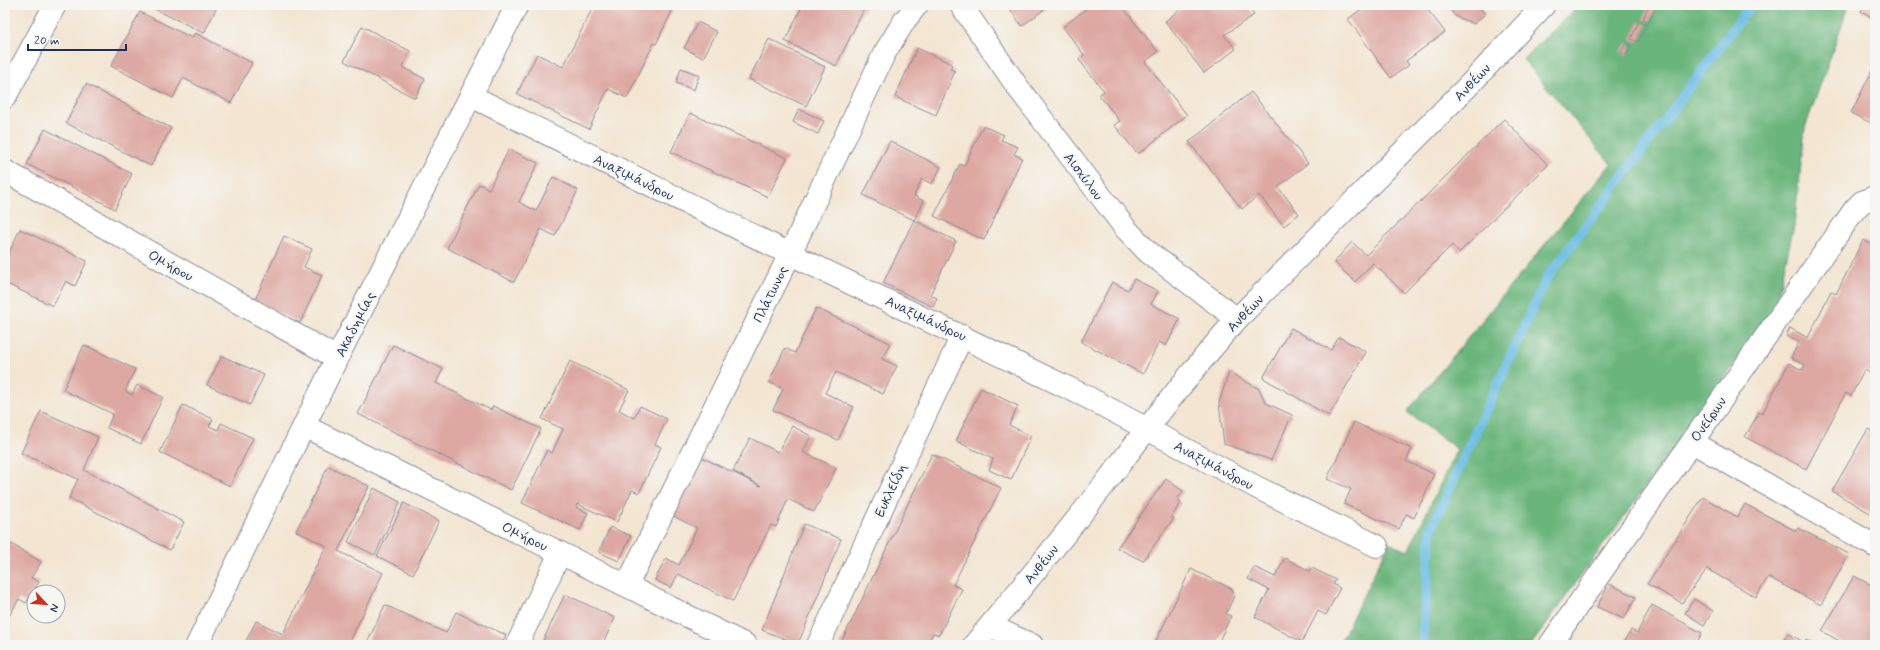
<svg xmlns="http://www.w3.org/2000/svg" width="1880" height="650" font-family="Mynerve,sans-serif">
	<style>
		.forest { fill: #6bb57c; stroke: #43726d }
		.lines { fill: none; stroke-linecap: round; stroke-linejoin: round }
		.stream { stroke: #68bbe4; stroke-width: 10 }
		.building { fill: #dea8a2 }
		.minor-casing { stroke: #878a98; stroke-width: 24 }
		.minor { stroke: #fff; stroke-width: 22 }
		.labels { text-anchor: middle; stroke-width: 4; stroke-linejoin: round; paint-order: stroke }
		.street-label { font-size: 14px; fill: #1b2f5e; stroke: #f6f6f2 }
	</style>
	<rect width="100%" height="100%" fill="#f6f6f2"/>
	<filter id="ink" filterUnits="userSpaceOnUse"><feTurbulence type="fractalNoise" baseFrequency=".025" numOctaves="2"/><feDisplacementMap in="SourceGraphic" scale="8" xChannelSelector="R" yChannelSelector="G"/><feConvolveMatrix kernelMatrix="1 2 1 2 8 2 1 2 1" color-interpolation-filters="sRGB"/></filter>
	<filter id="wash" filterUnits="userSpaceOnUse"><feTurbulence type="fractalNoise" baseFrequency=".012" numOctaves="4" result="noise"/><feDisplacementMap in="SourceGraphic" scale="16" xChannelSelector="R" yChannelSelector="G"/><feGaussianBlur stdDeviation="0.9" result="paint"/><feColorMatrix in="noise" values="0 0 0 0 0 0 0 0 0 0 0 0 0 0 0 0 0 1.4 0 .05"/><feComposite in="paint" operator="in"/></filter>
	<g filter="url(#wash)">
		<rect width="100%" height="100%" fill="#f3e5d1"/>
		<path class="forest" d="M 1579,5 L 1849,5 L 1805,128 L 1794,226 L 1775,308 L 1531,645 L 1339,645 L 1389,543 L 1408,551 L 1457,449 L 1407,412 L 1611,164 L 1523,59 Z"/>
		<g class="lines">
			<path class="stream" d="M 1422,645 L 1431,529 L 1546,279 L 1751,5"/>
		</g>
		<g id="blocks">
			<path class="building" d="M 146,5 L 218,5 L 204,33 Z
				M 594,5 L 675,5 L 656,44 L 654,43 L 627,98 L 608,89 L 589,129 L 517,94 L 537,54 L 563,67 Z
				M 803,5 L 866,5 L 836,66 L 785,41 Z
				M 1007,5 L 1050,5 L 1022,26 Z
				M 1091,5 L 1121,5 L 1158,52 L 1145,62 L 1187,115 L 1138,154 L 1114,125 L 1120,121 L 1099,95 L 1104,91 L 1079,60 L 1084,55 L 1063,27 Z
				M 1186,5 L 1246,5 L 1254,15 L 1224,35 L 1236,49 L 1204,73 L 1165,21 Z
				M 1367,5 L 1424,5 L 1445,32 L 1406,61 L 1409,65 L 1391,78 L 1348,19 Z
				M 1447,5 L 1478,5 L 1485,14 L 1474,24 L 1455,16 Z
				M 1649,5 L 1657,5 L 1649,22 L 1643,19 Z
				M 1864,5 L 1875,5 L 1875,19 L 1861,11 Z
				M 140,12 L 192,38 L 195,33 L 252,63 L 231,103 L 183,78 L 173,98 L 111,66 Z
				M 1639,21 L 1647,25 L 1638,42 L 1631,39 Z
				M 698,22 L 717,32 L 703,58 L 684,48 Z
				M 362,26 L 410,51 L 402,67 L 425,79 L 415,98 L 344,61 Z
				M 769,39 L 825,67 L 806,106 L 749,79 Z
				M 1626,43 L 1631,45 L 1627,55 L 1621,52 Z
				M 917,48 L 952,64 L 950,69 L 955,71 L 936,115 L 895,97 Z
				M 1875,65 L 1875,125 L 1851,113 Z
				M 681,68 L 699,75 L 694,90 L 676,83 Z
				M 86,84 L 171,128 L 151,166 L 66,123 Z
				M 1251,92 L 1308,163 L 1278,187 L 1299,214 L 1284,226 L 1259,195 L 1242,209 L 1189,142 Z
				M 799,109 L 824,121 L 818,134 L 793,122 Z
				M 690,113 L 787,158 L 768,197 L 671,152 Z
				M 1504,119 L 1548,165 L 1459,253 L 1452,245 L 1404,293 L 1373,263 L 1355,282 L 1334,262 L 1352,242 L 1366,255 Z
				M 983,126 L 1004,135 L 1001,140 L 1018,147 L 1014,154 L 1022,158 L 984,240 L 934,216 L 960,164 L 964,166 Z
				M 45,129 L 132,174 L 115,209 L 27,164 Z
				M 890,141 L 941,167 L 932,184 L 922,179 L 914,196 L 924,201 L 914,220 L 956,241 L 930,295 L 937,298 L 933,307 L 883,283 L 914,220 L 863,195 Z
				M 509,149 L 538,163 L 519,202 L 536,211 L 553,177 L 578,190 L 555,236 L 541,229 L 514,282 L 447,248 L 479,184 L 489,189 Z
				M 20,229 L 87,261 L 75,286 L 66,281 L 53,306 L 5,283 L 5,262 Z
				M 284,236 L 312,249 L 304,267 L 322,275 L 300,323 L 254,302 Z
				M 1863,240 L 1875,246 L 1875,376 L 1864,370 L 1851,396 L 1846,393 L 1806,469 L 1745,437 L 1759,412 L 1762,414 L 1789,363 L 1802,370 L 1805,365 L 1791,358 L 1799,342 L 1786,336 L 1790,328 L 1808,338 L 1831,291 L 1836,294 Z
				M 1134,279 L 1158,291 L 1151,304 L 1180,319 L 1166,346 L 1159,342 L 1143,374 L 1081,342 L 1112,282 L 1128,290 Z
				M 816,308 L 890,343 L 882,359 L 897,366 L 883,394 L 836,372 L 825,393 L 854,407 L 838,440 L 773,410 L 783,389 L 769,382 L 785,348 L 795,353 Z
				M 1291,328 L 1331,350 L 1339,337 L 1366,352 L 1329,416 L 1263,378 Z
				M 84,345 L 135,369 L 125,391 L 132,395 L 137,385 L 163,397 L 141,444 L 107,428 L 113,414 L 63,390 Z
				M 393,345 L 443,369 L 436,383 L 491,410 L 493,406 L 541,429 L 511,490 L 358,414 Z
				M 222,356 L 264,375 L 250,405 L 207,385 Z
				M 570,361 L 629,390 L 619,410 L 634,418 L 640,406 L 667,419 L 655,444 L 661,447 L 639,493 L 632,490 L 617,522 L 577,504 L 576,507 L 588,513 L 580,530 L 522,503 L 547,450 L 552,453 L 563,429 L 542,419 Z
				M 1229,372 L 1259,389 L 1266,403 L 1292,415 L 1271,460 L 1224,444 L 1219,403 Z
				M 981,388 L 1018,406 L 1009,425 L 1031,436 L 1011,480 L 989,470 L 993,459 L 956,441 Z
				M 183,405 L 213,419 L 209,426 L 218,430 L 221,423 L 253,438 L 230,486 L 160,452 Z
				M 41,411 L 98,437 L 84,470 L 184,522 L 170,550 L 69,498 L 78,479 L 21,453 Z
				M 1354,422 L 1412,449 L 1406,461 L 1434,474 L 1414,518 L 1406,514 L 1399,529 L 1344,504 L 1351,489 L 1327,479 Z
				M 792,426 L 811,436 L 803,452 L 836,468 L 814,512 L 788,499 L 776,527 L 771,525 L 733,601 L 678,574 L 671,588 L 655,580 L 666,558 L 679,565 L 697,528 L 671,515 L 699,456 L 761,486 L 733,471 L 750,438 L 778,452 Z
				M 1868,429 L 1875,433 L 1875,516 L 1832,491 Z
				M 932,454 L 1001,488 L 953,585 L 962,589 L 939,635 L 933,633 L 927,645 L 840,645 Z
				M 328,466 L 369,486 L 338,551 L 383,573 L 348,645 L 244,645 L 256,621 L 283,634 L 326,546 L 296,531 Z
				M 1166,479 L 1183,491 L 1177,500 L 1181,503 L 1171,517 L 1174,518 L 1143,561 L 1117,548 Z
				M 374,488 L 400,502 L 375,555 L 348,542 Z
				M 1703,497 L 1737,517 L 1745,504 L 1796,531 L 1798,528 L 1849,554 L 1821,605 L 1768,577 L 1756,597 L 1707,569 L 1682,603 L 1647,584 Z
				M 404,503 L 439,521 L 413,574 L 377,556 Z
				M 804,524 L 841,539 L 798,644 L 762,630 Z
				M 610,527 L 631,536 L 619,561 L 599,552 Z
				M 5,540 L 41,562 L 31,578 L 39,582 L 26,603 L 19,599 L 5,623 Z
				M 1285,558 L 1310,571 L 1312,568 L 1336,580 L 1333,584 L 1340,588 L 1326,615 L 1318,611 L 1302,642 L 1255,617 L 1269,590 L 1248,579 L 1254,567 L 1275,577 Z
				M 1191,569 L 1232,589 L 1234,596 L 1226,614 L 1231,616 L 1217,645 L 1154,645 Z
				M 1854,576 L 1875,587 L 1875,645 L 1846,645 L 1822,631 Z
				M 1609,584 L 1636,597 L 1624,619 L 1597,607 Z
				M 565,594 L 615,618 L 602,645 L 541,645 Z
				M 1694,599 L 1713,611 L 1704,625 L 1685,613 Z
				M 385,605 L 446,633 L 456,612 L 506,635 L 501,645 L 366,645 Z
				M 1652,605 L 1702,633 L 1696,645 L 1623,645 L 1631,630 L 1637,633 Z
				M 1788,633 L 1805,643 L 1806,640 L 1816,645 L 1781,645 Z"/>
		</g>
	</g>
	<g filter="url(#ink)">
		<use href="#blocks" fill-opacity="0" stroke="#878a98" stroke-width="1"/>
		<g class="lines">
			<g class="minor-casing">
				<path id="minor" d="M 961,5 L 1019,89 L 1126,229 L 1148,252 L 1237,319
					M 471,96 L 790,254 L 1087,397 L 1260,489 L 1377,546
					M 5,97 L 55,5
					M 5,171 L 337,358
					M 304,426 L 746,645
					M 1692,442 L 1875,546
					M 627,585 L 790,254 L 884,54 L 905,20 L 917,5
					M 990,626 L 1032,645
					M 197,645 L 337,358 L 517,5
					M 517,645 L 560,553
					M 818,645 L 962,336
					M 974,645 C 1018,592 1062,539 1104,485 C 1147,428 1190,372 1237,319 L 1473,81 L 1544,5
					M 1550,645 L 1855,209 L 1862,202 L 1875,197"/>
			</g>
			<use href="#minor" class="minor"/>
		</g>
	</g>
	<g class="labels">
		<g class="street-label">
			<text transform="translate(1472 82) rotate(-46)" y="5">Ανθέων</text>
			<text transform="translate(1084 176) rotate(53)" y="5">Αισχύλου</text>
			<text transform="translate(634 177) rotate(26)" y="5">Αναξιμάνδρου</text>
			<text transform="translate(171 265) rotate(29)" y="5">Ομήρου</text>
			<text transform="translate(770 294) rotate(-64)" y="5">Πλάτωνος</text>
			<text transform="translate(1245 313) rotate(-46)" y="5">Ανθέων</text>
			<text transform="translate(926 318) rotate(25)" y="5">Αναξιμάνδρου</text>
			<text transform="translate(355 324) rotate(-63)" y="5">Ακαδημίας</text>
			<text transform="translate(1708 419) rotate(-55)" y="5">Ονείρων</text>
			<text transform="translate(1214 465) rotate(28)" y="5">Αναξιμάνδρου</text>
			<text transform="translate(890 490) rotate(-65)" y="5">Ευκλείδη</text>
			<text transform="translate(525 536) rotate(26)" y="5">Ομήρου</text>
			<text transform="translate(1041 564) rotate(-51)" y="5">Ανθέων</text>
		</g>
	</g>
	<rect width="1880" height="650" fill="none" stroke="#f6f6f2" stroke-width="20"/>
	<g transform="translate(46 604) rotate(116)"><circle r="19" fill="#f6f6f2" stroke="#9ea6b7"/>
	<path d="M0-3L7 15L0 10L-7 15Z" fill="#c8321e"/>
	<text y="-6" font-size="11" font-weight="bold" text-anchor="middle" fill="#1b2f5e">N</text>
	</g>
	<path d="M28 44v6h98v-6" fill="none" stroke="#1b2f5e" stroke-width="2"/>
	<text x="34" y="44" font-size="12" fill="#1b2f5e" stroke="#f6f6f2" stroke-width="3" paint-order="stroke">20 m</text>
</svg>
